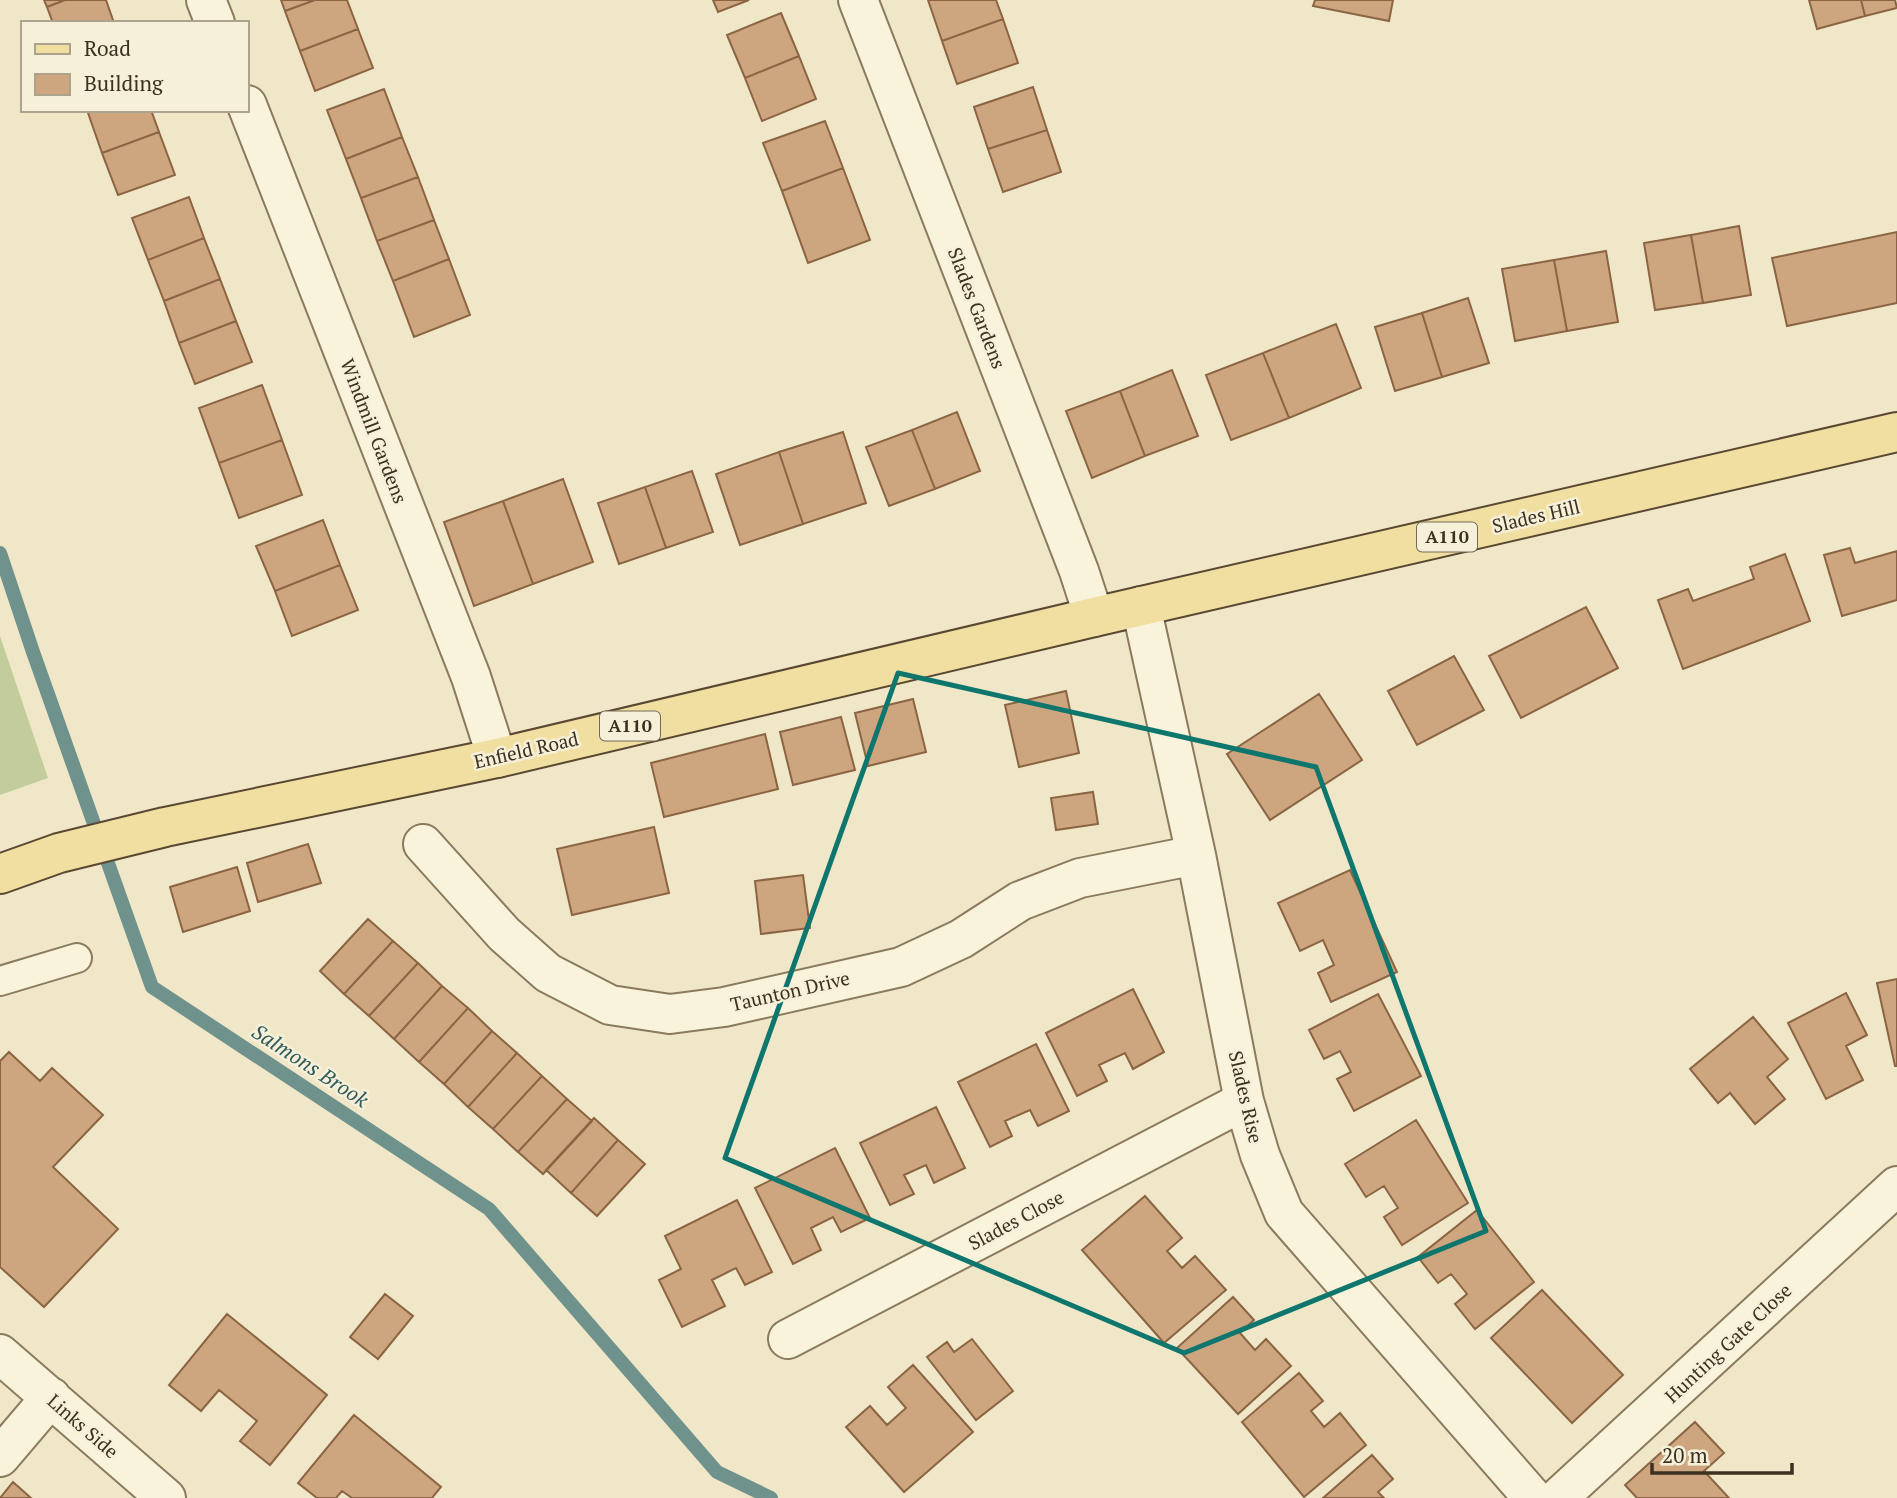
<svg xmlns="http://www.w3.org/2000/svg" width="1897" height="1498" font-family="'PT Serif',serif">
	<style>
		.green { fill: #c3cd9c }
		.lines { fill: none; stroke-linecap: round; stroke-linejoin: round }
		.stream { stroke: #6f928c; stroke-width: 14 }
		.building { fill: #cda67f; stroke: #8b6543; stroke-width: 2 }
		.service-casing { stroke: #8b7a5d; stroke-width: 32 }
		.minor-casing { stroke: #8b7a5d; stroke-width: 42 }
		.primary-casing { stroke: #594731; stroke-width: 42 }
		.service { stroke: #f9f3dc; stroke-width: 28 }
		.minor { stroke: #f9f3dc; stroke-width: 38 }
		.primary { stroke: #f1dfa1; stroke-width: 38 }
		.marked { fill: none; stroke: #0f766e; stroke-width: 5; stroke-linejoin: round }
		.labels { text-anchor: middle; stroke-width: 5; stroke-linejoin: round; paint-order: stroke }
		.shield { fill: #f6f0d8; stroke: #746a57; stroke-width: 2 }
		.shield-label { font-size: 18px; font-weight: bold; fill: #3c3020 }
		.street-label { font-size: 19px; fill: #3c3020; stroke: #f6f0d8 }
		.water-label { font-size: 21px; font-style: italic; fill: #305a5b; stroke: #f6f0d8 }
	</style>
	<rect width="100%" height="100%" fill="#efe7c8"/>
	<path class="green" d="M 0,636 L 48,778 L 0,795 Z"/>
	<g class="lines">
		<path class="stream" d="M 0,553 L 33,652 L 152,987 L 489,1209 L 717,1472 L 771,1498"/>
	</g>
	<path class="building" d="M 44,0 L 65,0 L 47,7 Z
		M 65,0 L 106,0 L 114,23 L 53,23 L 47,7 Z
		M 281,0 L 315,0 L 285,11 Z
		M 315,0 L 347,0 L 358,29 L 300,51 L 285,11 Z
		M 713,0 L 749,0 L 718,12 Z
		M 928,0 L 996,0 L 1003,19 L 942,41 Z
		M 1315,0 L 1393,0 L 1389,21 L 1313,6 Z
		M 1809,0 L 1861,0 L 1865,16 L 1817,29 Z
		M 1861,0 L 1895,0 L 1897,8 L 1865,16 Z
		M 781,13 L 799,56 L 745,78 L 727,35 Z
		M 1003,19 L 1018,63 L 957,84 L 942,41 Z
		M 358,29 L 373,68 L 315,91 L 300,51 Z
		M 799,56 L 816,99 L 762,121 L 745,78 Z
		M 1033,87 L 1047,130 L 988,149 L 974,107 Z
		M 384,89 L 402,137 L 346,159 L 327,110 Z
		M 87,110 L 151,110 L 159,132 L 102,153 Z
		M 825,121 L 843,168 L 782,191 L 763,143 Z
		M 1047,130 L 1061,172 L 1003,192 L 988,149 Z
		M 159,132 L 175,175 L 118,195 L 102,153 Z
		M 402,137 L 418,177 L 361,198 L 346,159 Z
		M 843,168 L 870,240 L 808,263 L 782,191 Z
		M 418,177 L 434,220 L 377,241 L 361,198 Z
		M 189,197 L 204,238 L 148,260 L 132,218 Z
		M 434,220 L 449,259 L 393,281 L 377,241 Z
		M 1739,226 L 1751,295 L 1703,303 L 1691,235 Z
		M 1897,232 L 1897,303 L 1787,326 L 1772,258 Z
		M 1691,235 L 1703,303 L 1655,310 L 1644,243 Z
		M 204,238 L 220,279 L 164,301 L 148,260 Z
		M 1606,251 L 1618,322 L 1567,331 L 1554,260 Z
		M 449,259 L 470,315 L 414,337 L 393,281 Z
		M 1554,260 L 1567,331 L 1515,341 L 1502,269 Z
		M 220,279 L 236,321 L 179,343 L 164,301 Z
		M 1468,298 L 1489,363 L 1442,377 L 1422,313 Z
		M 1422,313 L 1442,377 L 1395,391 L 1375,327 Z
		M 236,321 L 252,362 L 195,384 L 179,343 Z
		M 1336,324 L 1361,388 L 1289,418 L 1263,353 Z
		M 1263,353 L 1289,418 L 1231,440 L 1206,375 Z
		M 1172,370 L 1198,436 L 1145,456 L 1120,391 Z
		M 262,385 L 282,440 L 219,463 L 199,408 Z
		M 1120,391 L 1145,456 L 1092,478 L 1066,411 Z
		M 957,412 L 980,471 L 935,489 L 912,430 Z
		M 912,430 L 935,489 L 889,506 L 866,447 Z
		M 843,432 L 866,503 L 803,524 L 779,452 Z
		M 282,440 L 302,495 L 239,518 L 219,463 Z
		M 779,452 L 803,524 L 740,545 L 716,474 Z
		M 692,471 L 713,532 L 666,548 L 645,487 Z
		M 563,479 L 593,562 L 533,584 L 503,501 Z
		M 645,487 L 666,548 L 619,564 L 598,503 Z
		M 503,501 L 533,584 L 474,606 L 444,522 Z
		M 323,520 L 340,565 L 275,591 L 256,546 Z
		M 1850,548 L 1855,563 L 1897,551 L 1897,600 L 1842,616 L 1824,555 Z
		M 1785,554 L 1810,621 L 1683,669 L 1658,600 L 1688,589 L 1693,601 L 1754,579 L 1750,567 Z
		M 340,565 L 358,610 L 292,636 L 275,591 Z
		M 1586,607 L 1618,668 L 1521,718 L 1489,656 Z
		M 1454,656 L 1484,710 L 1417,745 L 1388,691 Z
		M 1066,691 L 1079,753 L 1019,767 L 1005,705 Z
		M 1319,694 L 1362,760 L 1270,820 L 1227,754 Z
		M 913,699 L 926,752 L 868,766 L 855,713 Z
		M 841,717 L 855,770 L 793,785 L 780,732 Z
		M 765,734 L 778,789 L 664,817 L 651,763 Z
		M 1093,792 L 1098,824 L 1056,830 L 1051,798 Z
		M 654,827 L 669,893 L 572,915 L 557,849 Z
		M 308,844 L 321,883 L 258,902 L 247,863 Z
		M 237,867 L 250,911 L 183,932 L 170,887 Z
		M 1350,870 L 1397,972 L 1331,1002 L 1318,973 L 1334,965 L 1323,940 L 1300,951 L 1278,903 Z
		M 803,875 L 810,928 L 761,934 L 755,881 Z
		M 368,919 L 393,941 L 344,994 L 320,971 Z
		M 393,941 L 418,963 L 369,1016 L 344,994 Z
		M 418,963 L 442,986 L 394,1039 L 369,1016 Z
		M 1897,979 L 1897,1066 L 1895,1066 L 1877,983 Z
		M 442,986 L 468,1008 L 419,1062 L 394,1039 Z
		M 1133,989 L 1164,1052 L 1133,1069 L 1125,1053 L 1099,1065 L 1107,1081 L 1077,1096 L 1046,1033 Z
		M 1846,993 L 1867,1035 L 1846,1046 L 1863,1080 L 1826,1099 L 1788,1023 Z
		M 1378,994 L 1421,1076 L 1354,1111 L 1337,1079 L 1351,1072 L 1340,1051 L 1324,1059 L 1309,1030 Z
		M 468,1008 L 492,1031 L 444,1084 L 419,1062 Z
		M 1753,1017 L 1788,1059 L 1767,1077 L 1785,1099 L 1755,1124 L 1730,1093 L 1718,1103 L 1690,1069 Z
		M 492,1031 L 517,1053 L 468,1107 L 444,1084 Z
		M 1036,1044 L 1069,1111 L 1038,1126 L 1030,1110 L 1005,1121 L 1012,1136 L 990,1147 L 958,1082 Z
		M 9,1052 L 40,1081 L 52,1068 L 103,1115 L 53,1167 L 118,1229 L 44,1307 L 0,1267 L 0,1061 Z
		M 517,1053 L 542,1076 L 493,1129 L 468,1107 Z
		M 542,1076 L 567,1099 L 518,1152 L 493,1129 Z
		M 567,1099 L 592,1121 L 543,1174 L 518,1152 Z
		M 936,1107 L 965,1168 L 934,1183 L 926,1165 L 904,1175 L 914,1194 L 890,1205 L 860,1143 Z
		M 594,1118 L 618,1140 L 571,1193 L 546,1170 Z
		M 1416,1120 L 1468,1203 L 1402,1245 L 1384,1217 L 1398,1208 L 1384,1186 L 1366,1197 L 1345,1164 Z
		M 618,1140 L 645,1164 L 597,1216 L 571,1193 Z
		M 835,1148 L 870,1218 L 841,1232 L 833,1217 L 811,1228 L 821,1250 L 793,1264 L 755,1188 Z
		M 1145,1196 L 1182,1238 L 1167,1251 L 1182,1268 L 1195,1256 L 1226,1290 L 1164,1343 L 1082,1250 Z
		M 737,1200 L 772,1272 L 745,1285 L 736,1268 L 712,1280 L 725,1306 L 682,1327 L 659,1280 L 681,1269 L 665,1236 Z
		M 1477,1210 L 1534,1282 L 1475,1329 L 1455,1304 L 1467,1294 L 1451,1274 L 1438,1283 L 1418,1257 Z
		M 1542,1290 L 1623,1375 L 1572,1423 L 1491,1338 Z
		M 385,1294 L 413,1316 L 378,1359 L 350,1337 Z
		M 1233,1297 L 1254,1320 L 1240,1333 L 1255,1350 L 1266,1339 L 1291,1366 L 1238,1414 L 1177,1348 Z
		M 227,1314 L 327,1395 L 270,1465 L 240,1441 L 257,1421 L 219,1390 L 201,1411 L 169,1385 Z
		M 972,1339 L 1013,1391 L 976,1420 L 927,1357 L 947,1342 L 954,1352 Z
		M 913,1365 L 973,1432 L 904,1492 L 846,1427 L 870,1406 L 887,1425 L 906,1408 L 888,1387 Z
		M 1299,1373 L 1323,1401 L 1311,1411 L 1324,1427 L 1340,1413 L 1366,1445 L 1304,1497 L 1242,1422 Z
		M 354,1415 L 441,1487 L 432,1498 L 352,1498 L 342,1491 L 336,1498 L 317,1498 L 298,1483 Z
		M 1695,1422 L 1724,1453 L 1704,1471 L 1729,1498 L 1637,1498 L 1625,1485 Z
		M 1372,1455 L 1393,1479 L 1378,1492 L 1384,1498 L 1323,1498 Z
		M 13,1482 L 31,1498 L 0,1498 Z"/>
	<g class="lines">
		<g class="service-casing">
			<path id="service" d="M 0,981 L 77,958"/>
		</g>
		<g class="minor-casing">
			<path id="minor" d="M 206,0 L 215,23
				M 858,0 L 1079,571 L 1094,617
				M 247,105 L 471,677 L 497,758
				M 1141,606 L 1196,855 L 1244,1101 L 1260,1155 L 1284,1213 L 1533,1498
				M 423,844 L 504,934 L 548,973 L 610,1005 L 670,1014 L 724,1007 L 901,967 L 961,939 L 1020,901 L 1080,878 L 1196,855
				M 788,1339 L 1244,1101
				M 0,1354 L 166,1498
				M 0,1457 L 51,1397
				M 1558,1498 L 1897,1186"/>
		</g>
		<g class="primary-casing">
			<path id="primary" d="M 0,874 L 59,853 L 165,827 L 497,758 L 1094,617 L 1897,432"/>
		</g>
		<use href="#service" class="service"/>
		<use href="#minor" class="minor"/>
		<use href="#primary" class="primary"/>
	</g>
	<path class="marked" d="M 898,673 L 1316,767 L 1486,1231 L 1184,1353 L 725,1158 Z"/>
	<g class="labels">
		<g class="shield">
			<rect x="1417" y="522.5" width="60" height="29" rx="5"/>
			<rect x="600" y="711.5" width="60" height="29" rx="5"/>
		</g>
		<g class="shield-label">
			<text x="1447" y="543">A110</text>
			<text x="630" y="732">A110</text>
		</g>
		<g class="street-label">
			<text transform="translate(977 308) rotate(69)" y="7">Slades Gardens</text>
			<text transform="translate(374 431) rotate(69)" y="7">Windmill Gardens</text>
			<text transform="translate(1536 516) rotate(-13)" y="7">Slades Hill</text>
			<text transform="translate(526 750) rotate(-13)" y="7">Enfield Road</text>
			<text transform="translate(790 991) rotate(-13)" y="7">Taunton Drive</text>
			<text transform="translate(1246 1097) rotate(77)" y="7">Slades Rise</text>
			<text transform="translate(1016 1220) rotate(-28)" y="7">Slades Close</text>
			<text transform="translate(1728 1343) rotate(-43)" y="7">Hunting Gate Close</text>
			<text transform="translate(83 1426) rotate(41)" y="7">Links Side</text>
		</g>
		<g class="water-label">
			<text transform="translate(310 1066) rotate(33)" y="7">Salmons Brook</text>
		</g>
	</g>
	<rect x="21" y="21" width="228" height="91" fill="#f6f0d8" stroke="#aca38e" stroke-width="2"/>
	<rect x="35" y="44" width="35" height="10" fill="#f1dfa1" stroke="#aca38e" stroke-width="2"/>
	<text x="84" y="56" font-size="21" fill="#3c3020">Road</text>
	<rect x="35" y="74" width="35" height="21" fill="#cda67f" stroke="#aca38e" stroke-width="2"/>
	<text x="84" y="91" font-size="21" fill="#3c3020">Building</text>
	<path d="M1652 1463v10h140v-10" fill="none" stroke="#3c3020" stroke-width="3.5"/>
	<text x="1662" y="1463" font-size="21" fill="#3c3020" stroke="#f6f0d8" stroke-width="5" paint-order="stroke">20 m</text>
</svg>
